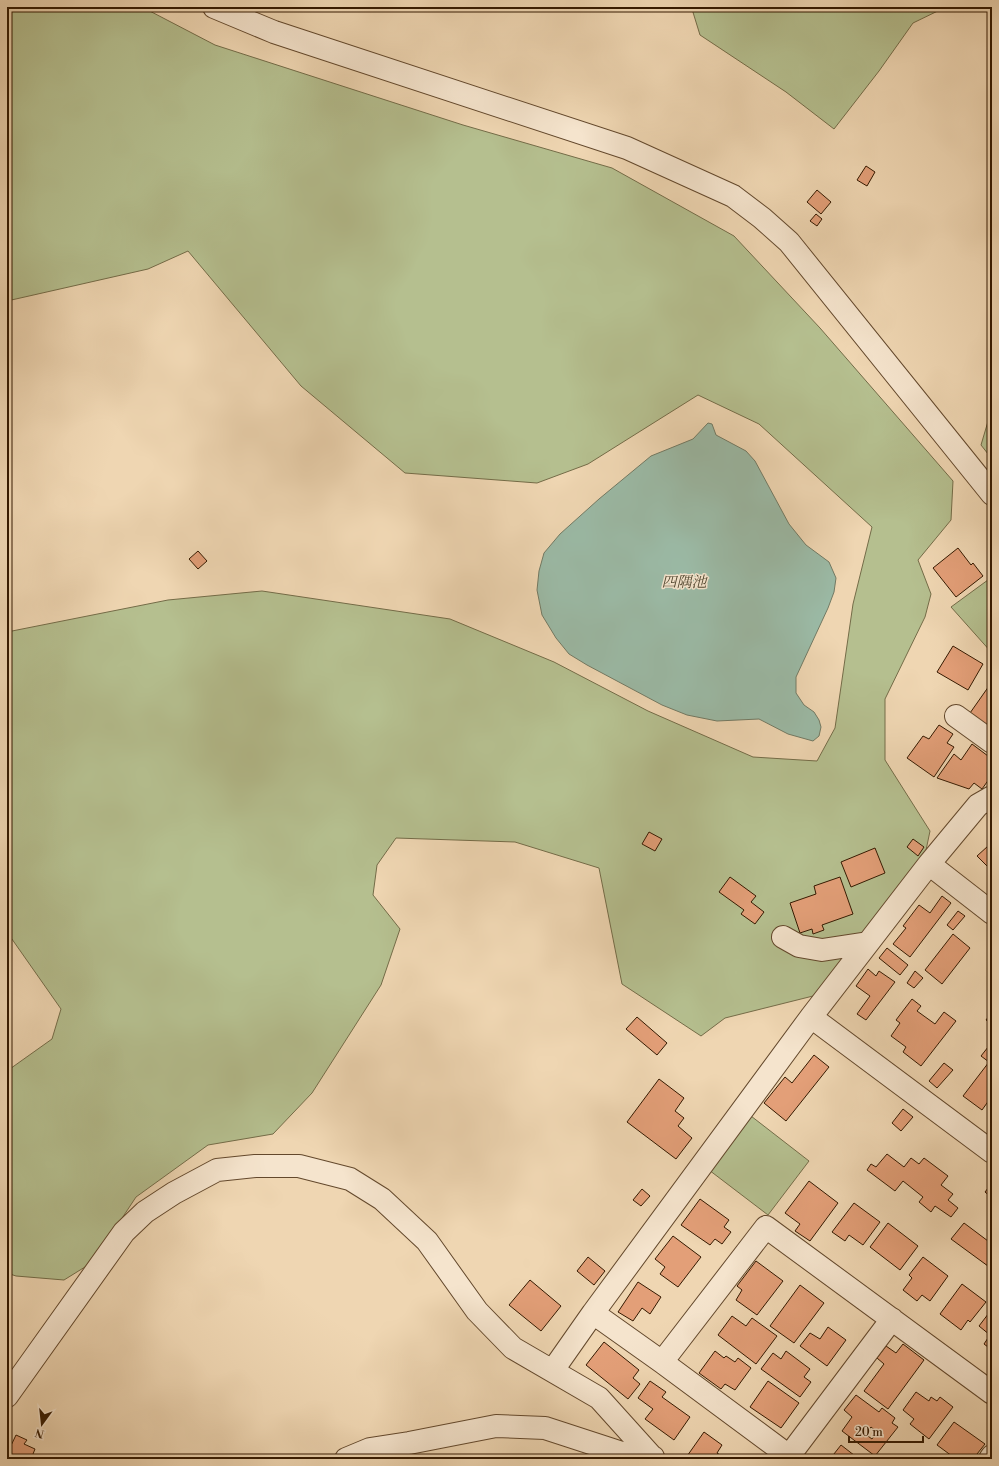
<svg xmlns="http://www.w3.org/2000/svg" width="999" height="1466" font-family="'Libre Bodoni','Noto Serif JP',serif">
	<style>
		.green { fill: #b5bf8f; stroke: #746c48 }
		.water { fill: #9bbaa6; stroke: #727a64 }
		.building { fill: #e39f78; stroke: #341900; fill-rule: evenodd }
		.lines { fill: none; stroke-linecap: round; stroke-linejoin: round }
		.minor-casing { stroke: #63482c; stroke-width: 24 }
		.minor { stroke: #f5e4cd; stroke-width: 22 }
		.labels { text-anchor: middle; stroke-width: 3; stroke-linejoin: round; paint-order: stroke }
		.water-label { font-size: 15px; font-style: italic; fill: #534932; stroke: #f5e4cd }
	</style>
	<rect width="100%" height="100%" fill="#efd6b2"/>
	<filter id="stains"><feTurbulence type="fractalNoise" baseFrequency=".005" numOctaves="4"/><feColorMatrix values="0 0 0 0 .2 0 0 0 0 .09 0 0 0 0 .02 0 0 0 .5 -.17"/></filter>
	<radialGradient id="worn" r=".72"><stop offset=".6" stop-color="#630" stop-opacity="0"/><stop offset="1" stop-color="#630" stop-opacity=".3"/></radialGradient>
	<path class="green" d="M 7,7 L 142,7 L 215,45 L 463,125 L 612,168 L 734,236 L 820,328 L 953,481 L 951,520 L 918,560 L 931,594 L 925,617 L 885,699 L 885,760 L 930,831 L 925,855 L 817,995 L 725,1018 L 701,1036 L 622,984 L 599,868 L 515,842 L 396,838 L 377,865 L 373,895 L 400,929 L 381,985 L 312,1093 L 273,1134 L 208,1145 L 136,1197 L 93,1262 L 64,1280 L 16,1276 L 7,1273 L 7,1071 L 52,1039 L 61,1009 L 7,932 L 7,632 L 168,600 L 262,591 L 450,619 L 554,662 L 648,711 L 753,757 L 817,761 L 835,728 L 853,604 L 872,527 L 759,424 L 698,395 L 588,464 L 537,483 L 405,473 L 301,386 L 188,251 L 148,269 L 7,301 Z
		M 702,7 L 946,7 L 913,23 L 879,71 L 834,129 L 786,92 L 700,35 L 692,9 Z
		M 992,417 L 992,459 L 981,445 L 989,418 Z
		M 992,577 L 992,653 L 951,607 Z
		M 751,1116 L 809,1161 L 768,1215 L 709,1170 Z"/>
	<path class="water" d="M 708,423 L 712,424 L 716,435 L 746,451 L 755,461 L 789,524 L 806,545 L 829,562 L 836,578 L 834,592 L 828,608 L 796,677 L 796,693 L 804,705 L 814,712 L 819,720 L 821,727 L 819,736 L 813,741 L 788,734 L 759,719 L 717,721 L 687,715 L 662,705 L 587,665 L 569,654 L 556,638 L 542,615 L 537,590 L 539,571 L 544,553 L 560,534 L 599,499 L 651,456 L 693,439 Z"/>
	<path class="building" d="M 866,166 L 875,172 L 867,186 L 857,180 Z
		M 817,190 L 831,202 L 821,214 L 807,202 Z
		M 816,214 L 822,219 L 817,226 L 810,221 Z
		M 958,548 L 971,565 L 973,563 L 983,576 L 956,597 L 933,568 Z
		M 198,551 L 207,561 L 198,569 L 189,559 Z
		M 953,646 L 983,664 L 968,690 L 937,672 Z
		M 989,686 L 992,689 L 992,729 L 970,713 Z
		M 939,725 L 953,734 L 947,743 L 954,747 L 934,777 L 907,758 L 923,736 L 929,739 Z
		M 972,744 L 992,759 L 992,775 L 982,789 L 974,783 L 969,789 L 937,778 L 954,754 L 961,760 Z
		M 649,832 L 662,839 L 655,851 L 642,844 Z
		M 913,839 L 924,847 L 918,856 L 907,847 Z
		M 988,846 L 990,848 L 992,846 L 992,871 L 977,856 Z
		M 875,848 L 885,873 L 851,887 L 841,862 Z
		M 730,877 L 756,896 L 751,902 L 764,912 L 755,924 L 741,914 L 744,910 L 719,892 Z
		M 840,877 L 853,914 L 822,925 L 824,930 L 813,934 L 812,929 L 800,933 L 790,903 L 816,894 L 814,886 Z
		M 942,896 L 951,903 L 910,957 L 893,944 L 906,928 L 903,926 L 919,905 L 930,913 Z
		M 958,911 L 965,916 L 953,930 L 947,925 Z
		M 953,934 L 970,948 L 942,984 L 925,970 Z
		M 887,948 L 908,965 L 900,975 L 879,958 Z
		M 868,969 L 876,976 L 879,971 L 895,982 L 866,1020 L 857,1014 L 870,996 L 856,986 Z
		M 915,971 L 923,978 L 914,988 L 907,983 Z
		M 912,999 L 921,1006 L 917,1011 L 935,1024 L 944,1012 L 956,1021 L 921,1066 L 903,1052 L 906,1047 L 891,1036 L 900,1023 L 896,1020 Z
		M 992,1012 L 992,1024 L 986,1020 Z
		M 637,1017 L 667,1043 L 657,1055 L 626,1029 Z
		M 992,1042 L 992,1096 L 982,1110 L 963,1096 L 989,1062 L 981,1056 Z
		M 814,1055 L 829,1067 L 786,1121 L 764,1103 L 785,1077 L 792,1083 Z
		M 944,1063 L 953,1070 L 937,1088 L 929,1081 Z
		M 659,1079 L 684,1098 L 675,1111 L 684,1118 L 678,1126 L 692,1138 L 676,1159 L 627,1122 Z
		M 903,1109 L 913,1117 L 901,1131 L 892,1123 Z
		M 887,1154 L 904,1167 L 911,1158 L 919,1164 L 924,1158 L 948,1176 L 941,1185 L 953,1194 L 948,1200 L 958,1208 L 951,1217 L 935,1206 L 931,1212 L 919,1202 L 923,1197 L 903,1181 L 895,1191 L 867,1170 L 871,1164 L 876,1167 Z
		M 809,1181 L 838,1203 L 810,1241 L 795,1231 L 800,1224 L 785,1213 Z
		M 992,1183 L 992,1198 L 985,1192 Z
		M 642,1189 L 650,1196 L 641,1206 L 633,1200 Z
		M 700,1199 L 729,1220 L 724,1227 L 731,1232 L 722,1244 L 715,1239 L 710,1245 L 681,1225 Z
		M 854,1203 L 880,1222 L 863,1245 L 849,1235 L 845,1241 L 832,1232 Z
		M 888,1223 L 918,1246 L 900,1270 L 870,1247 Z
		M 964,1223 L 992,1244 L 992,1269 L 951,1239 Z
		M 673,1236 L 701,1257 L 678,1287 L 660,1274 L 665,1267 L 655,1259 Z
		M 588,1257 L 605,1271 L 594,1285 L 577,1271 Z
		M 923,1257 L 948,1276 L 930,1301 L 922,1295 L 917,1301 L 903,1290 L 912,1278 L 909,1275 Z
		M 756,1261 L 783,1281 L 757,1315 L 736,1300 L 742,1290 L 737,1286 Z
		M 530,1280 L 561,1306 L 541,1331 L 509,1305 Z
		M 638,1282 L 661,1297 L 650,1314 L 642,1308 L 633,1321 L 618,1312 Z
		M 962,1284 L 986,1302 L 970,1322 L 968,1320 L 961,1330 L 940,1314 Z
		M 800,1285 L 824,1303 L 794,1343 L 770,1326 Z
		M 992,1309 L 992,1350 L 984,1344 L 990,1335 L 979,1326 Z
		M 732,1316 L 746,1326 L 752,1318 L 777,1336 L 756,1364 L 718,1335 Z
		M 828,1327 L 846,1340 L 827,1366 L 800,1346 L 810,1333 L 820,1339 Z
		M 604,1342 L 639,1370 L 633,1378 L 640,1384 L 628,1399 L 586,1365 Z
		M 903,1344 L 924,1360 L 888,1409 L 864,1391 L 884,1364 L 877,1358 L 886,1346 L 896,1353 Z
		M 715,1351 L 724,1358 L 726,1356 L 735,1362 L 738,1358 L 751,1368 L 735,1390 L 725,1384 L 721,1389 L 699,1373 Z
		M 786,1351 L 810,1369 L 804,1377 L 811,1382 L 800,1397 L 761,1369 L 773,1353 L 781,1359 Z
		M 650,1381 L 666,1392 L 662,1397 L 690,1417 L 674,1440 L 645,1419 L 653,1409 L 638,1398 Z
		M 768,1381 L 799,1403 L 781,1428 L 750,1407 Z
		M 916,1392 L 929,1401 L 931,1397 L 937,1401 L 940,1397 L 953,1407 L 929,1439 L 910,1424 L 914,1419 L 903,1410 Z
		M 856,1395 L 879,1412 L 882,1408 L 895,1418 L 892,1423 L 898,1427 L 875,1456 L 842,1431 L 852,1417 L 844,1410 ZM 871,1427 L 877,1432 L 872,1439 L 865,1434 Z
		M 954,1422 L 985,1444 L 973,1459 L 956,1459 L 937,1445 Z
		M 704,1432 L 722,1445 L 717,1453 L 723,1457 L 722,1459 L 685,1459 Z
		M 16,1435 L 27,1440 L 24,1444 L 35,1449 L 31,1459 L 7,1459 L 7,1454 Z
		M 841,1445 L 859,1459 L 830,1459 Z"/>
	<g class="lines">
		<g class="minor-casing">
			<path id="minor" d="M 214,7 L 274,32 L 627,148 L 733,196 L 762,218 L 789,242 L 992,494
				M 956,716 L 992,742
				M 929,864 L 992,913
				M 783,937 L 799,946 L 822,950 L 868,943
				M 811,1017 L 992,1152
				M 593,1313 L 662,1362 L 789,1456 L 892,1319
				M 662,1362 L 766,1227 L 992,1393
				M 553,1370 L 593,1313 L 811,1017 L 929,864 L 978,805 L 992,797
				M 7,1396 L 124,1232 L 145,1212 L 174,1193 L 217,1170 L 255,1166 L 299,1166 L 350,1179 L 382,1199 L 427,1241 L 477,1311 L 513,1348 L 599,1398 L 654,1459
				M 346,1459 L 370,1449 L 409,1443 L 496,1426 L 545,1428 L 637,1458 L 653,1457
				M 990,1459 L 992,1456"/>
		</g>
		<use href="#minor" class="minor"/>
	</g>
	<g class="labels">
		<g class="water-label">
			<text x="684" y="587">四隅池</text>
		</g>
	</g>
	<rect width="999" height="1466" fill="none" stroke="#efd6b2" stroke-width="24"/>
	<rect x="8" y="8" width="983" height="1450" fill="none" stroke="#341900" stroke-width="2"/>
	<rect x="12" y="12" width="975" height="1442" fill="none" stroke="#341900"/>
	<g transform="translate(42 1424) rotate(195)" stroke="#f5e4cd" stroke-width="3" paint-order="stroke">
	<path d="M0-3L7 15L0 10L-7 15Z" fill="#341900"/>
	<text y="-6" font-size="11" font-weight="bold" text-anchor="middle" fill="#341900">N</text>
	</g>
	<path d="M849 1436v6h74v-6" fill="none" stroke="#341900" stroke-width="2"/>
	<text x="855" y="1436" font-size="12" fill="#341900" stroke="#f5e4cd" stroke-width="3" paint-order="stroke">20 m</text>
	<rect width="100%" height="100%" filter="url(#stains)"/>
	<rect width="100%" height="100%" fill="url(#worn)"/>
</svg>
